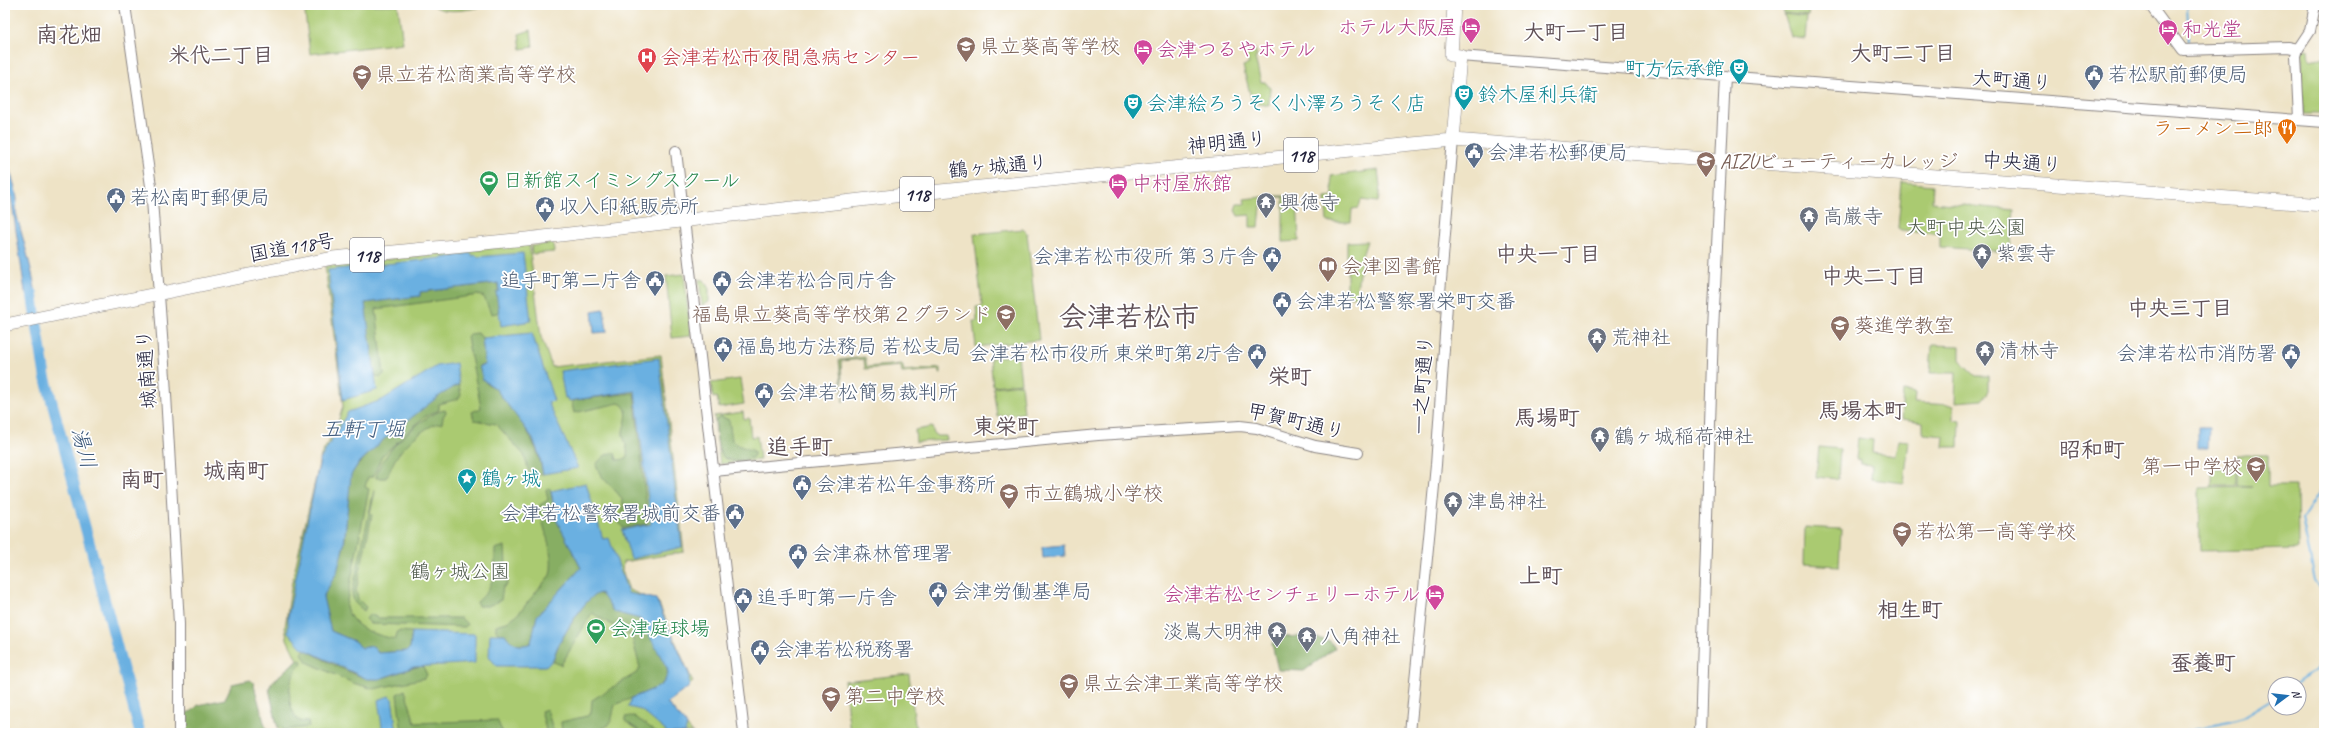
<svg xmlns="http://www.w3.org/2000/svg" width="2329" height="738" font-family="Caveat,'Klee One',sans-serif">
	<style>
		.green { fill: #aaca71; stroke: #667656 }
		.forest { fill: #87ae63; stroke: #54684f }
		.water { fill: #6ab0e1; stroke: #46698e }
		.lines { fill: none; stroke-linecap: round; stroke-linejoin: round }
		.stream { stroke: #6ab0e1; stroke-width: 2 }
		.river { stroke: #6ab0e1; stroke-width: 11 }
		.secondary-casing { stroke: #888280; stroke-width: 12 }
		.highway-casing { stroke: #888280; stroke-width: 14 }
		.secondary { stroke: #fff; stroke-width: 10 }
		.highway { stroke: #fff; stroke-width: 13 }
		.labels { text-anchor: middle; stroke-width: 3.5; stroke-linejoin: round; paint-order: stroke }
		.shield { fill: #fff; stroke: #646476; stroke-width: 1 }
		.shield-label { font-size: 19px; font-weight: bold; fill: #22223b }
		.hotel-label { font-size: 20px; fill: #b23c85; stroke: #fff; text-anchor: start }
		.education-label { font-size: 20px; fill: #785e54; stroke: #fff; text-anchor: start }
		.health-label { font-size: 20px; fill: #be3a42; stroke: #fff; text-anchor: start }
		.culture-label { font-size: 20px; fill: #0d838f; stroke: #fff; text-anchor: start }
		.service-label { font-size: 20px; fill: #4e5e75; stroke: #fff; text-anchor: start }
		.street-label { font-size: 20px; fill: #22223b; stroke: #fff }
		.food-label { font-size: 20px; fill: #c56008; stroke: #fff; text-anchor: end }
		.leisure-label { font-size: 20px; fill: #27864d; stroke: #fff; text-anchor: start }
		.worship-label { font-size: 20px; fill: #5b616d; stroke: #fff; text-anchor: start }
		.park-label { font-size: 20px; fill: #525d4e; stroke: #fff }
		.neighbourhood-label { font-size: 21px; font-weight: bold; fill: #605157; stroke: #fff }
		.water-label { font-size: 21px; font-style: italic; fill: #3f5b7d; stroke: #fff }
		.quarter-label { font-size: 22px; font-weight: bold; fill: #605157; stroke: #fff }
		.town-label { font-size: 28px; font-weight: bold; fill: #605157; stroke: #fff }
	</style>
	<rect width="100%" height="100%" fill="#fff"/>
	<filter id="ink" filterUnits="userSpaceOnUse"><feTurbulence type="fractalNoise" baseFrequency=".025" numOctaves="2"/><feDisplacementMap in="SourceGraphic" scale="8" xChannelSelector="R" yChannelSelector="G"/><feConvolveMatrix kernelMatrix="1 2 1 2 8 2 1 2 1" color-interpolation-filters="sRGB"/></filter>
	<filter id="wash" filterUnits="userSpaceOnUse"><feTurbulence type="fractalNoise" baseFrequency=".012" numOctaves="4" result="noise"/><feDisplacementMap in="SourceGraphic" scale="16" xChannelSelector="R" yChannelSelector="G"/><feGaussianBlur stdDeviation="0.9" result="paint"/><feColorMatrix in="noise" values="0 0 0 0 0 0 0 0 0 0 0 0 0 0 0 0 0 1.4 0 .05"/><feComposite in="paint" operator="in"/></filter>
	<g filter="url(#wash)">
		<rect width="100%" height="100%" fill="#eee3c6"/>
		<path class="green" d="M 304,5 L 398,5 L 403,43 L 310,54 Z
			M 433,5 L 491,5 C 476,8 445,16 433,5 Z
			M 1782,5 L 1809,5 L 1808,16 L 1784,13 Z
			M 1784,14 L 1807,17 L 1805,39 L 1791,37 Z
			M 531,30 L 533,47 L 521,49 L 519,34 Z
			M 1255,49 L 1257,57 L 1255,58 L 1261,82 L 1265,82 L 1270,88 L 1269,106 L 1252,102 L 1243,66 L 1249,64 L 1245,52 Z
			M 2309,50 L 2310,60 L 2324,57 L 2324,113 L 2303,113 L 2302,51 Z
			M 1378,170 L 1380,186 L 1378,202 L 1361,200 L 1359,208 L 1352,209 L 1351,222 L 1327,222 L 1325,198 L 1333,197 L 1331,176 Z
			M 1902,182 L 1933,185 L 1932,202 L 2014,210 L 2010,252 L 1940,247 L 1940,233 L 1901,230 L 1898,228 Z
			M 1270,196 L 1297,196 L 1299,241 L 1283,242 L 1283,197 L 1268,197 L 1268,203 L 1261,206 L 1259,227 L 1250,227 L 1250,215 L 1238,216 L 1235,210 L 1237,204 L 1245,204 L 1244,199 Z
			M 1023,229 L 1027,233 L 1039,340 L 976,347 L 973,321 L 977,321 L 976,307 L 982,306 L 974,234 Z
			M 1367,241 L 1361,259 L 1356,297 L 1347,296 L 1347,242 Z
			M 553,243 L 554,252 L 532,254 L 531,246 Z
			M 529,244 L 541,337 L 552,367 L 661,355 L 684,552 L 623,562 L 622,570 L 629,590 L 658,602 L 693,682 L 666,702 L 693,733 L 279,733 L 269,688 L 272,682 L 297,660 L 287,639 L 285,627 L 292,582 L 321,455 L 336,429 L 343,406 L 325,266 Z
			M 684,274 L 691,336 L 672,338 L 666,276 Z
			M 699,279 L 704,280 L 709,289 L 709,302 L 702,306 Z
			M 1932,345 L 1960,346 L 1960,361 L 1976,376 L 1988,376 L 1988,393 L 1982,400 L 1955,402 L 1956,373 L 1930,373 Z
			M 1018,355 L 1021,383 L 993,386 L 990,358 Z
			M 865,357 L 867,367 L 902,364 L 904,371 L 940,368 L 940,375 L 938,370 L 902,373 L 901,366 L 865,369 L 864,359 L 841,361 L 843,402 L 839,360 Z
			M 740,379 L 744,404 L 719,408 L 717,397 L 713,398 L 711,383 Z
			M 1021,384 L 1024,413 L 997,416 L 993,387 Z
			M 1903,391 L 1915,393 L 1914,403 L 1953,405 L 1953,420 L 1960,421 L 1959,447 L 1943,447 L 1944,436 L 1923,434 L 1923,422 L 1901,419 Z
			M 743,412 L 744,419 L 749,418 L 751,437 L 757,436 L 760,460 L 720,464 L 714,416 Z
			M 932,427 L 934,434 L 937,436 L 946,436 L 947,440 L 916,442 L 915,430 Z
			M 1858,438 L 1873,440 L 1872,453 L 1895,456 L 1898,440 L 1909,441 L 1904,483 L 1871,479 L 1872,465 L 1861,464 L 1861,460 L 1856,459 Z
			M 1819,447 L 1840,449 L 1838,479 L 1816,477 Z
			M 2237,455 L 2268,455 L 2268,486 L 2297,486 L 2298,549 L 2200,551 L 2199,488 L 2252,487 L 2237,486 Z
			M 2212,468 L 2236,468 L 2236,486 L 2212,486 Z
			M 1805,527 L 1841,529 L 1839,566 L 1804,564 Z
			M 909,674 L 916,733 L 850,733 L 844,681 Z"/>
		<path class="forest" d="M 498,283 L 499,311 L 497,313 L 491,314 L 484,297 L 479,295 L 376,309 L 384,374 L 380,378 L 375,375 L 364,303 L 420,296 L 419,292 Z
			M 478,333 L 482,338 L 485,365 L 479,366 L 486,383 L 495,388 C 519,418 535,435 543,474 L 529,473 L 524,455 L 496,424 L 474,420 L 472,412 L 481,408 L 467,337 L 469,334 Z
			M 459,385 L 461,395 L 458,399 L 439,404 L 439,410 L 424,417 L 382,456 L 373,477 L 368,477 L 365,487 L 369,489 L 346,606 C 351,628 375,635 395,639 L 398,631 L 412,632 L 410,648 L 407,651 L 378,653 L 373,646 L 362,648 L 354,641 L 331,631 C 329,623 322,603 323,596 C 326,581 340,563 344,545 C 348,526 344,489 352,473 C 362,455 440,388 459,385 Z
			M 634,393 L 648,521 L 647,524 L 623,528 L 619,522 C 620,516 624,510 623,503 C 621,491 600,481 596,465 C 600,459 608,451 615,453 L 617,460 L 626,459 C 630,451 624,442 623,434 C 622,427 634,410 619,403 L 574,413 L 572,404 L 574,400 Z
			M 445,410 L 446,412 L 443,417 L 442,423 C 428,423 403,446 396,458 C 392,464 390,472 386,478 L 376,478 C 377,456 424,413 445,410 Z
			M 720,416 L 729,420 L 732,440 L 737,445 L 754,451 L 754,455 L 752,458 L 733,461 L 724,458 C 716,448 716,432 716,420 Z
			M 550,488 L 556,519 L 581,568 L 537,616 L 531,643 C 520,648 511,644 505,634 L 499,634 L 496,631 L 496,625 L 507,622 L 519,613 L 550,575 C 554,560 548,541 544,527 C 542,519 538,513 540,505 L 548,500 L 546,490 Z
			M 374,490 L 375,492 L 370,513 L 372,515 L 356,590 L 358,599 L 366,607 L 364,611 L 354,602 L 352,593 Z
			M 505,546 L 507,585 L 503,587 L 501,600 L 488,606 L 478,606 L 477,602 C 495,588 495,569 495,549 Z
			M 597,593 L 604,596 L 612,610 L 640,619 L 666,664 L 668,674 L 664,682 L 658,687 L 615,705 C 613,710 613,719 610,723 C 603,733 573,733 562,733 L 561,722 L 587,716 L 591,713 L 592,700 L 638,672 L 640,668 L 632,637 L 592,613 L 561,665 L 554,662 C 551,651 586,597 597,593 Z
			M 370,614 L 378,618 L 461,618 L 467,624 L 465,627 L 371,624 L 366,619 Z
			M 1308,636 L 1330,641 L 1335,648 L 1304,671 L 1278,670 L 1272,644 L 1276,637 Z
			M 305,649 C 318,657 362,681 375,679 C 392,677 406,668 423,666 L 427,675 L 425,678 L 374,689 L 353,683 L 307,662 L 302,653 Z
			M 297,660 L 301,659 L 302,663 C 287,677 285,705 299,721 L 308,722 L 309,727 L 284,730 L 277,725 L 269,688 L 280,675 Z
			M 250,680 L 253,682 L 267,733 L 185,733 L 186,713 L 192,711 L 198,705 L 225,699 L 232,684 Z
			M 405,690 L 415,723 L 497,720 L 503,733 L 402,733 L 397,694 Z
			M 547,709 L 554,733 L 541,733 L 546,730 L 541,711 Z
			M 634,716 L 658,733 L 643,733 L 625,721 L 625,717 Z"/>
		<path class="water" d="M 5,156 C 9,169 15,184 17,198 C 17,204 15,210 17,216 C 21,233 40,294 36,307 L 25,292 L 11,196 L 5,177 Z
			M 471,253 L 472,256 L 476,255 L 477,257 L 523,253 L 531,321 L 501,326 L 496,292 L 499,291 L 498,283 L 420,292 L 420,296 L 365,303 L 377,390 L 343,400 L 328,270 L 443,258 Z
			M 604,309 L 607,332 L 594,333 L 592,311 Z
			M 532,333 L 554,401 L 548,402 L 578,468 L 543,474 L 539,454 L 532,437 L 495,388 L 483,380 L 479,366 L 485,365 L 482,338 Z
			M 659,358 L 682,547 L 631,559 L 622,530 L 651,524 L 635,391 L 569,401 L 568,398 L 565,398 L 560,371 Z
			M 456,363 L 459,384 L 439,396 L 383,440 L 358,464 L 351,475 L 344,544 L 337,572 L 323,597 L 331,631 L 354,641 L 362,648 L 373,646 L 378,653 L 407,651 L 410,648 L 412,632 L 475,634 L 475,663 L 414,667 L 379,679 L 367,679 L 302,648 L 288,632 L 288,616 L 320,460 L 348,412 L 382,400 L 437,366 Z
			M 2197,427 L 2209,427 L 2208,448 L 2197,448 Z
			M 586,483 L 603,539 L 609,538 L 628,593 L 656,599 L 689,674 L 689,687 L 667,703 L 687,725 L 685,733 L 668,733 L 641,710 L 628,707 L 632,698 L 658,687 L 664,682 L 668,674 L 667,668 L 640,619 L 614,612 L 601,593 C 587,593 565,633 558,646 C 554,653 555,662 545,666 L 497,666 L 489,657 L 490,634 L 505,634 C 511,644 520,648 531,643 L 537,616 L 581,568 L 556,519 L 551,491 Z
			M 1064,545 L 1065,556 L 1043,558 L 1042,547 Z
			M 389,696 L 392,698 L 397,733 L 383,733 L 378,700 Z"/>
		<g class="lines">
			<path class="stream" d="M 2187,5 L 2189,42
				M 2322,591 L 2315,580 L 2302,519 L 2324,485
				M 2323,642 L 2324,654
				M 2296,684 C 2306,674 2317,675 2324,659
				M 2192,729 L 2221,724 L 2242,718 L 2275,698
				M 2185,731 L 2187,730"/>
			<path class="river" d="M 32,293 L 45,376 L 140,733"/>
		</g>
	</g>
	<g filter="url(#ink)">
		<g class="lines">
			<g class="secondary-casing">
				<path id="secondary" d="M 125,5 L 151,186 L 165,377 L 179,624 L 179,733
					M 2150,5 L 2183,50 L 2288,47 L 2298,49
					M 1460,56 L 2324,122
					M 2299,119 L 2296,56 L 2298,49 L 2310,31 L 2315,5
					M 676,151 L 744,733
					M 714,471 L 1098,435 L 1240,426 L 1257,428 L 1315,446 L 1358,453
					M 1410,733 L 1436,465 L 1447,305 L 1439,304 L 1453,140
					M 1700,733 L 1713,331 L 1725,76"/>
			</g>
			<g class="highway-casing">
				<path id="highway" d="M 1453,140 L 1460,56 L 1451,55 L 1454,5
					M 5,325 L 333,258 L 526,239 L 920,193 L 1453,140 L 2324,205"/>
			</g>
			<use href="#secondary" class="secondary"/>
			<use href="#highway" class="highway"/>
		</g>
	</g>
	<defs>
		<g id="hotel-pin" transform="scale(1)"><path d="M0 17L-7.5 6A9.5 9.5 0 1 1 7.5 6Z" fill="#d1479c" stroke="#fff"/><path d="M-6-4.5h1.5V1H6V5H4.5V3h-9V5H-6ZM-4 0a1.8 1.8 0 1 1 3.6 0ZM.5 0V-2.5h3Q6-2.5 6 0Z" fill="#fff"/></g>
		<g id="school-pin" transform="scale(1)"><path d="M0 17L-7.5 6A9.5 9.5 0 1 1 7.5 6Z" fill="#8d6e63" stroke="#fff"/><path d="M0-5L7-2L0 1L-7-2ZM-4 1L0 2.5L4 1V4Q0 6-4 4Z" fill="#fff"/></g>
		<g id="hospital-pin" transform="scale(1)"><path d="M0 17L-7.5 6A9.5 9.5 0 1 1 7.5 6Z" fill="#e0444e" stroke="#fff"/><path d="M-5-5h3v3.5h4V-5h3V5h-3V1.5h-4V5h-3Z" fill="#fff"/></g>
		<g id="theatre-pin" transform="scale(1)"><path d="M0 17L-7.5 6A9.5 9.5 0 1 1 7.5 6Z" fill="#0f9aa8" stroke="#fff"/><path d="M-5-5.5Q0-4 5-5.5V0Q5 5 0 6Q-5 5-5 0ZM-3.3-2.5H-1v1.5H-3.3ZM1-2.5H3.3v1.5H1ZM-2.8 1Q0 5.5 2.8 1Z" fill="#fff"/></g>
		<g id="civic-pin" transform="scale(1)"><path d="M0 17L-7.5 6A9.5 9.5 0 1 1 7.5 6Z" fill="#5c6f8a" stroke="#fff"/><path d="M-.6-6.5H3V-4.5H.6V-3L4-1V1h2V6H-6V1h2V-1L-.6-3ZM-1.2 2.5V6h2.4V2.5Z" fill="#fff"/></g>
		<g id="restaurant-pin" transform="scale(1)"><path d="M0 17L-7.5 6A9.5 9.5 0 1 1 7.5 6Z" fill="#e8710a" stroke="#fff"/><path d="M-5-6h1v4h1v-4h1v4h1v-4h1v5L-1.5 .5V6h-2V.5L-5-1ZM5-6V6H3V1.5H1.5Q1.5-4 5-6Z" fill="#fff"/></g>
		<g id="university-pin" transform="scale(1)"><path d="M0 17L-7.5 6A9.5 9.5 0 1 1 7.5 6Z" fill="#8d6e63" stroke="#fff"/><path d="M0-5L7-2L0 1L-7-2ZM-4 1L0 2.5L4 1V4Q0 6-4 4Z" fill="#fff"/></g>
		<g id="stadium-pin" transform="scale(1)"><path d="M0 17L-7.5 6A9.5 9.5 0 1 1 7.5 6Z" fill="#2e9e5b" stroke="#fff"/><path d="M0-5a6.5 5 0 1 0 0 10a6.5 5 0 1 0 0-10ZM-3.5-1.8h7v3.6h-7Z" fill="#fff"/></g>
		<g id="temple-pin" transform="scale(1)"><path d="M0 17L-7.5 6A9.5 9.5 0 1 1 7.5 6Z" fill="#6b7280" stroke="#fff"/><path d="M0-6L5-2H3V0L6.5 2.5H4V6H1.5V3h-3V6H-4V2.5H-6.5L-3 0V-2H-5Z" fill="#fff"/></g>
		<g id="library-pin" transform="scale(1)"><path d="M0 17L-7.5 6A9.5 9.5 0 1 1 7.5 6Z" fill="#8d6e63" stroke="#fff"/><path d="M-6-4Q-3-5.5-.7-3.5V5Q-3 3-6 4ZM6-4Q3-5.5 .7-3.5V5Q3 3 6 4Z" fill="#fff"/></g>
		<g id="sight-pin" transform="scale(1)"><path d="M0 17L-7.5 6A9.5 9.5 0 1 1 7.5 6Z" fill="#0f9aa8" stroke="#fff"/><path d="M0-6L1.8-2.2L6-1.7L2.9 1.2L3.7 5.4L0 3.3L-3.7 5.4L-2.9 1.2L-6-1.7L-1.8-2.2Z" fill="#fff"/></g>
	</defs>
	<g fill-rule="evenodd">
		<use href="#hotel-pin" x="1471" y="27"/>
		<use href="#hotel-pin" x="2168" y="29"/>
		<use href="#school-pin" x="966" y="46"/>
		<use href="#hotel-pin" x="1143" y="49"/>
		<use href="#hospital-pin" x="647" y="57"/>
		<use href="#theatre-pin" x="1739" y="68"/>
		<use href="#school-pin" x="362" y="74"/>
		<use href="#civic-pin" x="2094" y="74"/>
		<use href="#theatre-pin" x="1464" y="94"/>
		<use href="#theatre-pin" x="1133" y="103"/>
		<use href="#restaurant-pin" x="2287" y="128"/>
		<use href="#civic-pin" x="1474" y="152"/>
		<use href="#university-pin" x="1706" y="161"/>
		<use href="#stadium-pin" x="489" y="180"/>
		<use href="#hotel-pin" x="1118" y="183"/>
		<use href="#civic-pin" x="116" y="197"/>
		<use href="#temple-pin" x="1266" y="202"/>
		<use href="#civic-pin" x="545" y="206"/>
		<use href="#temple-pin" x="1809" y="216"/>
		<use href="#temple-pin" x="1982" y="253"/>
		<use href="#civic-pin" x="1272" y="256"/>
		<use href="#library-pin" x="1328" y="266"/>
		<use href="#civic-pin" x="655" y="280"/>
		<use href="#civic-pin" x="722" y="280"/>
		<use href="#civic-pin" x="1282" y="301"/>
		<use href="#school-pin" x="1006" y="314"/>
		<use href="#school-pin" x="1840" y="325"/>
		<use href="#temple-pin" x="1597" y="337"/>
		<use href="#civic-pin" x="723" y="346"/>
		<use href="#temple-pin" x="1985" y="350"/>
		<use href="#civic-pin" x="1257" y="353"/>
		<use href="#civic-pin" x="2291" y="353"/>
		<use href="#civic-pin" x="764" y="392"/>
		<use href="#temple-pin" x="1600" y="436"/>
		<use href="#school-pin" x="2256" y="466"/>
		<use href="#sight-pin" x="467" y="478"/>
		<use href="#civic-pin" x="802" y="484"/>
		<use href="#school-pin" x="1009" y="493"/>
		<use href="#temple-pin" x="1453" y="501"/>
		<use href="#civic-pin" x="735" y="513"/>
		<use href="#school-pin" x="1902" y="531"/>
		<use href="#civic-pin" x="798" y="553"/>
		<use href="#civic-pin" x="938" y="591"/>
		<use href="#hotel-pin" x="1435" y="594"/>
		<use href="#civic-pin" x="743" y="597"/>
		<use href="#stadium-pin" x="596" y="628"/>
		<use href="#temple-pin" x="1277" y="631"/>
		<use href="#temple-pin" x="1307" y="636"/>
		<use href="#civic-pin" x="760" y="649"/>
		<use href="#school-pin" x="1069" y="683"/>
		<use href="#school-pin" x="831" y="696"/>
	</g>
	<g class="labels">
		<g class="shield">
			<rect x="1284" y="138" width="34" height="34" rx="3"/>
			<rect x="900" y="177" width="34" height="34" rx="3"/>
			<rect x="350" y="238" width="34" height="34" rx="3"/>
		</g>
		<g class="shield-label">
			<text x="1301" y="162">118</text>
			<text x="917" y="201">118</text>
			<text x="367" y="262">118</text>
		</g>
		<g class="hotel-label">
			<text x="1457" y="34" text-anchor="end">ホテル大阪屋</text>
			<text x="2182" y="36">和光堂</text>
			<text x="1157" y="56">会津つるやホテル</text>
			<text x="1132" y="190">中村屋旅館</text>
			<text x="1421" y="601" text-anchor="end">会津若松センチェリーホテル</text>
		</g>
		<g class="education-label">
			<text x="980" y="53">県立葵高等学校</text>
			<text x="376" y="81">県立若松商業高等学校</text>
			<text x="1720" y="168">AIZUビューティーカレッジ</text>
			<text x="1342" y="273">会津図書館</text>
			<text x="992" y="321" text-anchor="end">福島県立葵高等学校第２グランド</text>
			<text x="1854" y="332">葵進学教室</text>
			<text x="2242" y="473" text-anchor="end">第一中学校</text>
			<text x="1023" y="500">市立鶴城小学校</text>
			<text x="1916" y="538">若松第一高等学校</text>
			<text x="1083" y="690">県立会津工業高等学校</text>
			<text x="845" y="703">第二中学校</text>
		</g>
		<g class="health-label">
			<text x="661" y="64">会津若松市夜間急病センター</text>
		</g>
		<g class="culture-label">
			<text x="1725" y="75" text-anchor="end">町方伝承館</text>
			<text x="1478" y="101">鈴木屋利兵衛</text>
			<text x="1147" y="110">会津絵ろうそく小澤ろうそく店</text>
			<text x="481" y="485">鶴ヶ城</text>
		</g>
		<g class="service-label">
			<text x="2108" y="81">若松駅前郵便局</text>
			<text x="1488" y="159">会津若松郵便局</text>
			<text x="130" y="204">若松南町郵便局</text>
			<text x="559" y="213">収入印紙販売所</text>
			<text x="1258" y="263" text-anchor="end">会津若松市役所 第３庁舎</text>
			<text x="641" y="287" text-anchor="end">追手町第二庁舎</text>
			<text x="736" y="287">会津若松合同庁舎</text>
			<text x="1296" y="308">会津若松警察署栄町交番</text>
			<text x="737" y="353">福島地方法務局 若松支局</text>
			<text x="1243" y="360" text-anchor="end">会津若松市役所 東栄町第2庁舎</text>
			<text x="2277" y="360" text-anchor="end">会津若松市消防署</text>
			<text x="778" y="399">会津若松簡易裁判所</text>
			<text x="816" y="491">会津若松年金事務所</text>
			<text x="721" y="520" text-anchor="end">会津若松警察署城前交番</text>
			<text x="812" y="560">会津森林管理署</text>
			<text x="952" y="598">会津労働基準局</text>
			<text x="757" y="604">追手町第一庁舎</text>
			<text x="774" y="656">会津若松税務署</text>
		</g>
		<g class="street-label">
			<text transform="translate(2012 80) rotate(4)" y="7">大町通り</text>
			<text transform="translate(1227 142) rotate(-6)" y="7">神明通り</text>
			<text transform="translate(2022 162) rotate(4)" y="7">中央通り</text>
			<text transform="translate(998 166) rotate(-5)" y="7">鶴ヶ城通り</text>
			<text transform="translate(292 247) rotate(-10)" y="7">国道118号</text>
			<text transform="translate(146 369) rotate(-94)" y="7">城南通り</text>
			<text transform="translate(1422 385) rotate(-86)" y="7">一之町通り</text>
			<text transform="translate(1296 421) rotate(13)" y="7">甲賀町通り</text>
		</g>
		<g class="food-label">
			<text x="2273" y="135">ラーメン二郎</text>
		</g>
		<g class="leisure-label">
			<text x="503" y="187">日新館スイミングスクール</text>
			<text x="610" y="635">会津庭球場</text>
		</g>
		<g class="worship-label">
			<text x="1280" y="209">興徳寺</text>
			<text x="1823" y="223">高巌寺</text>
			<text x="1996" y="260">紫雲寺</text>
			<text x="1611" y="344">荒神社</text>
			<text x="1999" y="357">清林寺</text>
			<text x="1614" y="443">鶴ヶ城稲荷神社</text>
			<text x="1467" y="508">津島神社</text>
			<text x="1263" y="638" text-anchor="end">淡嶌大明神</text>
			<text x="1321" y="643">八角神社</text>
		</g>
		<g class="park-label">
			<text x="1966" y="234">大町中央公園</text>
			<text x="460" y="578">鶴ヶ城公園</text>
		</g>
		<g class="neighbourhood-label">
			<text x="1576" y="39">大町一丁目</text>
			<text x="1903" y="60">大町二丁目</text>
			<text x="221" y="62">米代二丁目</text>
			<text x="1548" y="261">中央一丁目</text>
			<text x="1874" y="283">中央二丁目</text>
			<text x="2180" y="315">中央三丁目</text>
		</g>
		<g class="water-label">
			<text x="363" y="436">五軒丁堀</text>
			<text transform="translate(84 448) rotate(75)" y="7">湯川</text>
		</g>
		<g class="quarter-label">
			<text x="69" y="42">南花畑</text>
			<text x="1290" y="384">栄町</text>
			<text x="1862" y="418">馬場本町</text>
			<text x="1547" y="425">馬場町</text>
			<text x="1006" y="434">東栄町</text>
			<text x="800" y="454">追手町</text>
			<text x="2092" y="457">昭和町</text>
			<text x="236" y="478">城南町</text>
			<text x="142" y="487">南町</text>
			<text x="1541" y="583">上町</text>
			<text x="1910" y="617">相生町</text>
			<text x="2203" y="670">蚕養町</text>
		</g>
		<g class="town-label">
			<text x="1129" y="326">会津若松市</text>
		</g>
	</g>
	<rect width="2329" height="738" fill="none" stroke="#fff" stroke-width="20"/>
	<g transform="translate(2287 696) rotate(75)"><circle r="19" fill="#ffffff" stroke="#a7a7b1"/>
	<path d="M0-3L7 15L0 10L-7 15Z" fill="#1f6fb2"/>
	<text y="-6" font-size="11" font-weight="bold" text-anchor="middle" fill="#22223b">N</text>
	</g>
</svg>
